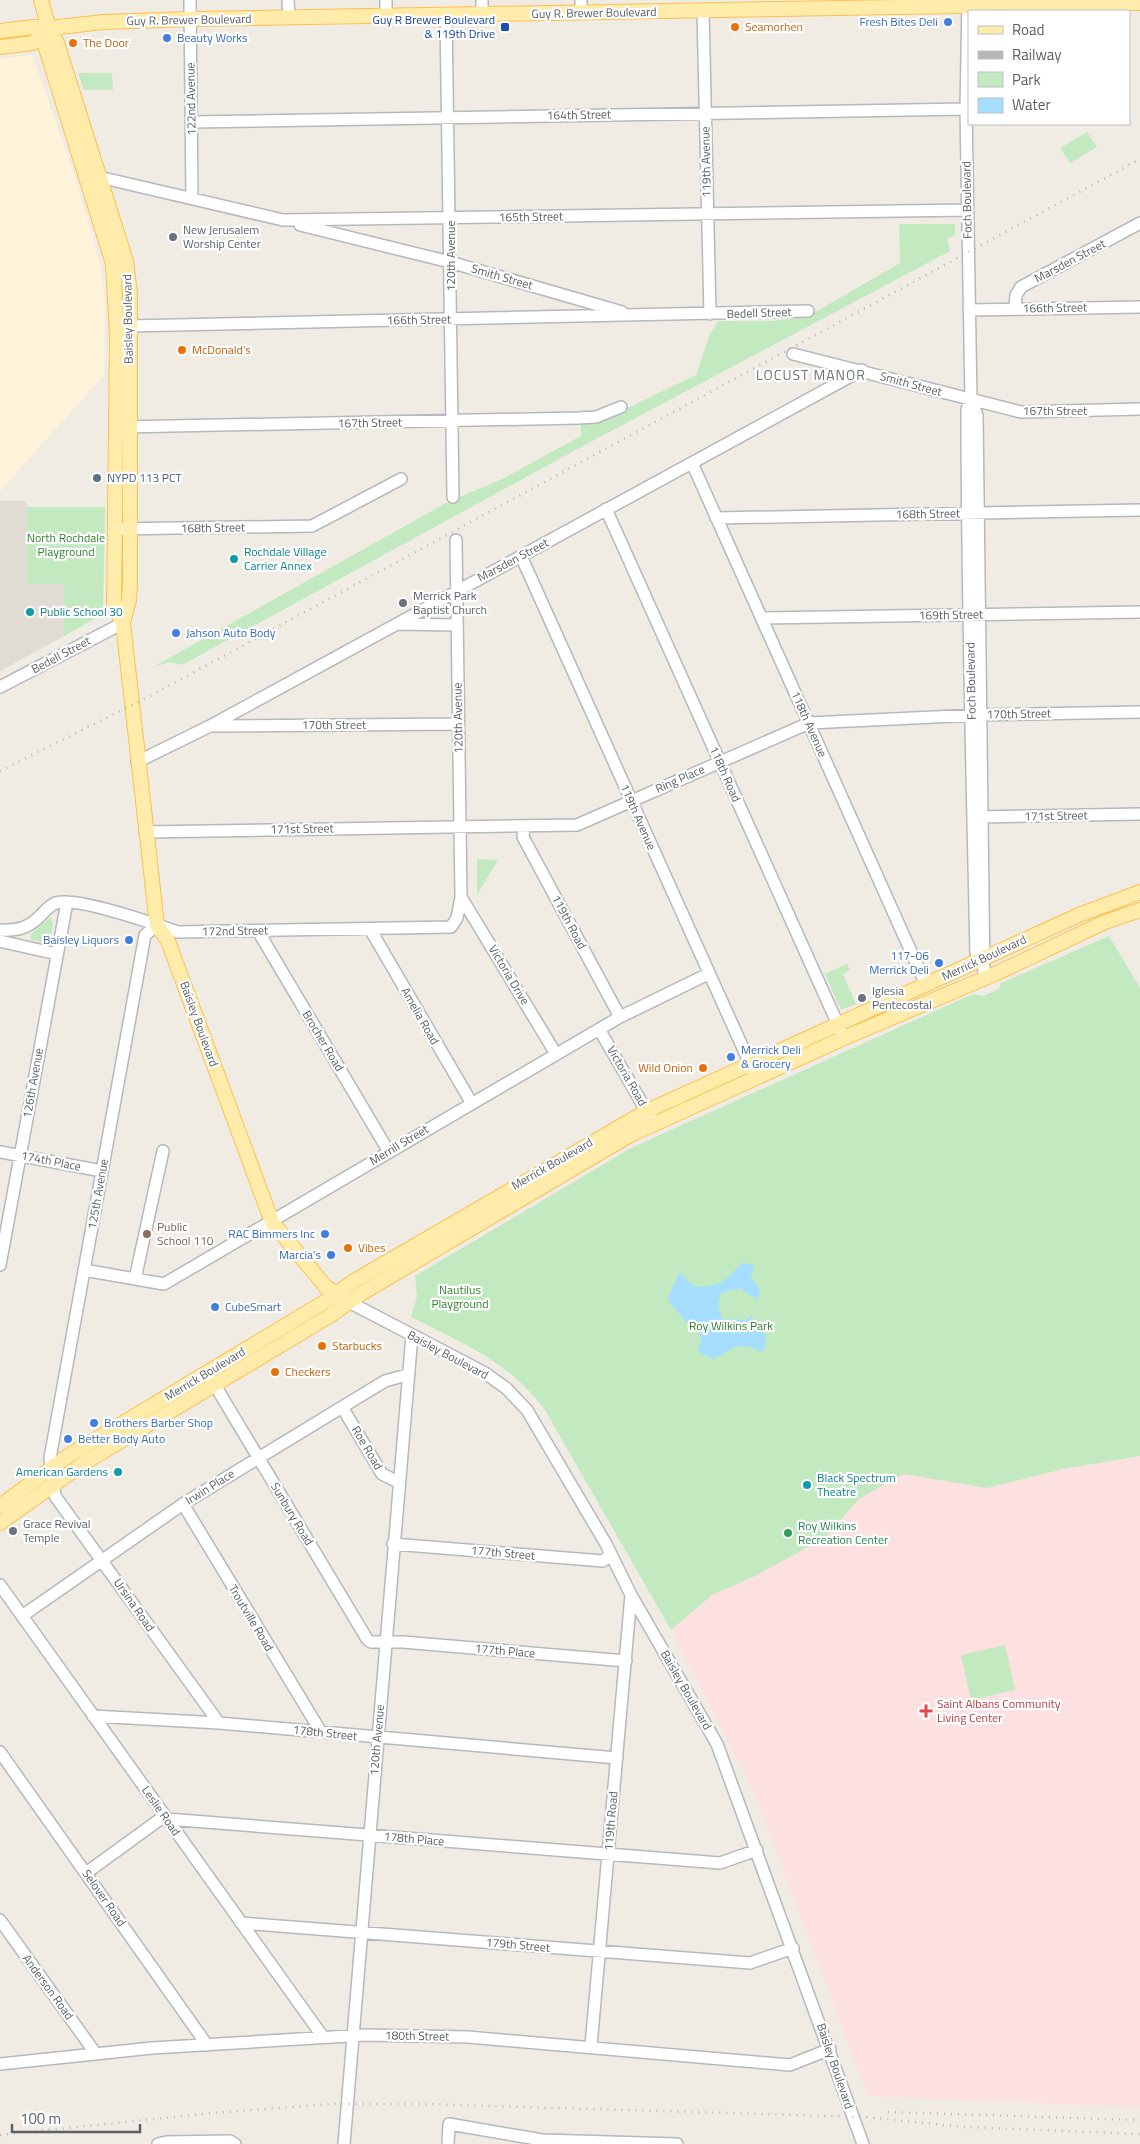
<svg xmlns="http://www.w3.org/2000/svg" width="1140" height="2144" font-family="'Titillium Web',sans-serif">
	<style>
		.commercial { fill: #fff4da }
		.education { fill: #e0dbd3 }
		.medical { fill: #fde0e0 }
		.green { fill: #c2e9bf }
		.water { fill: #a5deff }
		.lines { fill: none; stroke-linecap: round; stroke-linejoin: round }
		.minor-casing { stroke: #b5b8bc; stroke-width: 14 }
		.major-casing { stroke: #fcc051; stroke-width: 16 }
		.minor { stroke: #fff; stroke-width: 11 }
		.major { stroke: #ffebaa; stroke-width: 14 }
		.rail { stroke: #b5b6b7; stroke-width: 2.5; stroke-dasharray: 1 6; stroke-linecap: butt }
		.shop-dot { fill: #3f7fe0; stroke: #fff; stroke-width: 2 }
		.transit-dot { fill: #1a4fb4; stroke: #fff; stroke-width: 2 }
		.food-dot { fill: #e8710a; stroke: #fff; stroke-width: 2 }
		.worship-dot { fill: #6b7280; stroke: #fff; stroke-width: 2 }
		.service-dot { fill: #5c6f8a; stroke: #fff; stroke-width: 2 }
		.culture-dot { fill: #0f9aa8; stroke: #fff; stroke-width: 2 }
		.education-dot { fill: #8d6e63; stroke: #fff; stroke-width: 2 }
		.leisure-dot { fill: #2e9e5b; stroke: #fff; stroke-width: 2 }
		.health-dot { fill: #e0444e; stroke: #fff; stroke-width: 2 }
		.labels { text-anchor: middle; stroke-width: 4.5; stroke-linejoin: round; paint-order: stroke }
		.street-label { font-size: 12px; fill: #5c6166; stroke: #fff }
		.transit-label { font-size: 12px; fill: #164399; stroke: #fff; text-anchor: end }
		.shop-label { font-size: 12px; fill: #366cbe; stroke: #fff; text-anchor: start }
		.food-label { font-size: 12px; fill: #c56008; stroke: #fff; text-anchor: start }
		.worship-label { font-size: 12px; fill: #5b616d; stroke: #fff; text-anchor: start }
		.service-label { font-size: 12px; fill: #4e5e75; stroke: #fff; text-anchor: start }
		.park-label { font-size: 12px; fill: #30832e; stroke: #fff }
		.culture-label { font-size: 12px; fill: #0d838f; stroke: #fff; text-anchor: start }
		.education-label { font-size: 12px; fill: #785e54; stroke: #fff; text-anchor: start }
		.leisure-label { font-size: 12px; fill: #27864d; stroke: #fff; text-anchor: start }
		.health-label { font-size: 12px; fill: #be3a42; stroke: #fff; text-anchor: start }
		.neighbourhood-label { font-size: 14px; letter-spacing: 1px; fill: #6d7378; stroke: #fff }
	</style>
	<rect width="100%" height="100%" fill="#f0ece4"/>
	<path class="commercial" d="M 32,55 L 76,180 L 100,264 L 105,302 L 104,375 L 0,491 L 0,59 Z"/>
	<path class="education" d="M 0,501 L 26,501 L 28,507 L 27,583 L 64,584 L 64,636 L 0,671 Z"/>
	<path class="medical" d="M 1140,1456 L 1140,2107 L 868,2096 L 754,1792 L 671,1630 L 712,1595 L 755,1576 L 825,1537 L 859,1499 L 903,1474 L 987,1488 L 1063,1469 Z"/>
	<path class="green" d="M 78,73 L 112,73 L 113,90 L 84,90 Z
		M 1087,132 L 1097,147 L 1070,163 L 1060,148 Z
		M 899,224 L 955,224 L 955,235 L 947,239 L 950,251 L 583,446 L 182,665 L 170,662 L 153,667 L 448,502 L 500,480 L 581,436 L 581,425 L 628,408 L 696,375 L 709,336 L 718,321 L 772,321 L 807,317 L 900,263 Z
		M 28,507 L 105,507 L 103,614 L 64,636 L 64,584 L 27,584 Z
		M 477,859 L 498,860 L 477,895 Z
		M 51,917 L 53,926 L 48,943 L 32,940 L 30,937 L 32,933 Z
		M 1109,936 L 1140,988 L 1140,1456 L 1063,1469 L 987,1488 L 903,1474 L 859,1499 L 826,1537 L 755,1576 L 712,1595 L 671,1630 L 545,1410 C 509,1361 464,1344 411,1317 L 417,1296 L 415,1276 L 631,1148 L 973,994 L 983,996 L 999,989 L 1001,983 Z
		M 847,964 L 850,970 L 843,974 L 856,1004 L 841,1010 L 825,974 Z
		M 1005,1645 L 1015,1690 L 971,1700 L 961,1655 Z"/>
	<path class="water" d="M 742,1263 L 755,1265 L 750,1276 L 760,1289 L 757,1300 L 740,1288 L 721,1293 L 718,1303 L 722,1319 L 745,1320 L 751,1316 L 753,1318 L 755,1327 L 766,1335 L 765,1348 L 760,1352 C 738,1339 733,1350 713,1359 L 698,1352 L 701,1339 L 698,1325 L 686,1322 L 668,1300 C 671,1287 677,1281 679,1272 L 695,1287 C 725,1285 722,1283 742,1263 Z"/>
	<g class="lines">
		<g class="minor-casing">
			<path id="minor" d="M 190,0 L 192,198
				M 288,0 L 289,18
				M 386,0 L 386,16
				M 482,0 L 482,15
				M 581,0 L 581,13
				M 968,0 L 966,109 L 971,400 L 977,415 L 984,979
				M 703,11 L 710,314
				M 446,15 L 453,497
				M 192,122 L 966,109
				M 92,178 L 99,177 L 283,220 L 967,210
				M 300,225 L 450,262 L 622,312
				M 1015,309 L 1016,295 L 1021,287 L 1140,223
				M 969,310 L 1140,307
				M 128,326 L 808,311
				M 793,354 L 1021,412 L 1140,409
				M 971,400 L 967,409 C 967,590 972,771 976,953 L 983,959
				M 123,427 L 578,418 L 596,417 L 621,407
				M 692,463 L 926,985
				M 606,509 L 844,1038
				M 716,518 L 1140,510
				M 115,529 L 312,526 L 401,479
				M 521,556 L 756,1077
				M 762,618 L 1140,612
				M 397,624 L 457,625
				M 0,687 L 123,623
				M 212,726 L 458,724
				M 137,762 L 210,726 L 862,370
				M 977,817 L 1140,814
				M 524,826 L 523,837 L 620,1017
				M 145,832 L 577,825 L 809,723 L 976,715 L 1140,712
				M 461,897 L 556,1054
				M 157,925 L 145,935 L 50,1458 L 55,1496 L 219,1723
				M 370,929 L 471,1102
				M 0,930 C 17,931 29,928 41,915 C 46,910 50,905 56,903 C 76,896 155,924 178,932 L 451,927 L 457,918 L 461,897 L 456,540
				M 258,931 L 389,1152
				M 0,941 L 57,954
				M 599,1029 L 654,1124
				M 0,1152 L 102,1171
				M 0,1265 L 67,902
				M 84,1270 L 164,1284 L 620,1017 L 708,974
				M 135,1279 L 163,1151
				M 349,1302 L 485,1373 L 506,1388 L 527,1410 L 606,1544 L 631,1595 L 717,1744 L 863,2144
				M 207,1372 L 367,1639 L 371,1642 L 403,1642 L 626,1661
				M 342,1407 L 382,1474 L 398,1482
				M 183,1504 L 321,1732
				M 393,1544 L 603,1561 L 611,1554
				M 0,1585 L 323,2037
				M 22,1616 L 183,1504 L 385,1381 L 407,1375
				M 93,1716 L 219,1723 L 617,1758
				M 0,1752 L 207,2045
				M 86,1873 L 159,1820 L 167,1819 L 720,1863 L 757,1850
				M 0,1920 L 96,2054
				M 241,1923 L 750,1963 L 793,1948
				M 591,2046 L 631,1595
				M 0,2064 L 152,2048 L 365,2035 L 468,2037 L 790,2065 L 830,2049
				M 158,2144 L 166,2142 L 230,2141 L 235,2144
				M 344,2144 L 412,1335
				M 448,2144 L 449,2124 L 542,2140 L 677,2144"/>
		</g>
		<g class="major-casing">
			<path id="major" d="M 41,0 L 49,28 L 57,43 L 126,261 L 130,293 L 130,585 L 129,600 L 123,623
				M 49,28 L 45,45 L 113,264 L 117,336 L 114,605 L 123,623 L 157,925 L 168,941 L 272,1222 L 326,1287 L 349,1302
				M 0,31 L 34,27 L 49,28 L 104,22 L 190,19 L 1140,3
				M 0,47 L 33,43 L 48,29
				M 0,1506 L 68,1456 L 326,1301 L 354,1281 L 647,1111 L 1079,915 L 1140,892
				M 0,1523 L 84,1463 L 331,1315 L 362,1293 L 630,1135 L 844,1038 L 997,973 L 1105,922 L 1140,910"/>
		</g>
		<use href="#minor" class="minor"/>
		<use href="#major" class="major"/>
		<path class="rail" d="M 0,771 L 150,696 L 1140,159
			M 888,2112 L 1140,2120
			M 0,2135 L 213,2113 L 331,2104 L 421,2104 L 865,2117 L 964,2127 L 1140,2134"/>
	</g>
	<g class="shop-dot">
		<circle cx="948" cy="22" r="5"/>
		<circle cx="167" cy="38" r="5"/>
		<circle cx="176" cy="633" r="5"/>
		<circle cx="129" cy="940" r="5"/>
		<circle cx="939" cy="963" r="5"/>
		<circle cx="731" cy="1057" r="5"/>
		<circle cx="325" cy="1234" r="5"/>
		<circle cx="331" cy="1255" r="5"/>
		<circle cx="215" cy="1307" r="5"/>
		<circle cx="94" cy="1423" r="5"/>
		<circle cx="68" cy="1439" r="5"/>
	</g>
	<rect class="transit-dot" x="500" y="22" width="10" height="10" rx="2.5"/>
	<g class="food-dot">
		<circle cx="735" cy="27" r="5"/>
		<circle cx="73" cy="43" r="5"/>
		<circle cx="182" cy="350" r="5"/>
		<circle cx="703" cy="1068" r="5"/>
		<circle cx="348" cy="1248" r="5"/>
		<circle cx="322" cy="1346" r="5"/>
		<circle cx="275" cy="1372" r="5"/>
	</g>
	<g class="worship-dot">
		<circle cx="173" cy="237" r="5"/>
		<circle cx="403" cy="603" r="5"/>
		<circle cx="862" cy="998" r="5"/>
		<circle cx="13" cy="1531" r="5"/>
	</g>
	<circle class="service-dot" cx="97" cy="478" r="5"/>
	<g class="culture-dot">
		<circle cx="234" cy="559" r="5"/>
		<circle cx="30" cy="612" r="5"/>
		<circle cx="118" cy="1472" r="5"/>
		<circle cx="807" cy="1485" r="5"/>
	</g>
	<circle class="education-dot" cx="147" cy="1234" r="5"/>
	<circle class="leisure-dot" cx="788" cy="1533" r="5"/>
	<path class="health-dot" d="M923.5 1703.5h5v5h5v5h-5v5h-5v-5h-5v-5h5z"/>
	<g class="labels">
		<g class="street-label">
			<text transform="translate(594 13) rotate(-1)" y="4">Guy R. Brewer Boulevard</text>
			<text transform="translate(189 20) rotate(-1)" y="4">Guy R. Brewer Boulevard</text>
			<text transform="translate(191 99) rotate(-91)" y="4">122nd Avenue</text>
			<text transform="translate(579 115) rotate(-1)" y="4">164th Street</text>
			<text transform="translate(706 162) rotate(-91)" y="4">119th Avenue</text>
			<text transform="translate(967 200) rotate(-91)" y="4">Foch Boulevard</text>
			<text transform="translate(531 217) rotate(-1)" y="4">165th Street</text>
			<text transform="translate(451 256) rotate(-90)" y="4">120th Avenue</text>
			<text transform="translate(1070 261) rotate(-28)" y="4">Marsden Street</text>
			<text transform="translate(502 277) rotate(16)" y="4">Smith Street</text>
			<text transform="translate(1055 308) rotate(-1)" y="4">166th Street</text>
			<text transform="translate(759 313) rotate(-2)" y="4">Bedell Street</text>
			<text transform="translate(128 319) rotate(-91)" y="4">Baisley Boulevard</text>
			<text transform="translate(419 320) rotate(-1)" y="4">166th Street</text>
			<text transform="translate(911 384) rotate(15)" y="4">Smith Street</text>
			<text x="1055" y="415">167th Street</text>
			<text transform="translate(370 423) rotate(-1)" y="4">167th Street</text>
			<text transform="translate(928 514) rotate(-1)" y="4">168th Street</text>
			<text transform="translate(213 528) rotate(-1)" y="4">168th Street</text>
			<text transform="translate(513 560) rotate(-28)" y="4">Marsden Street</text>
			<text transform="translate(951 615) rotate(-1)" y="4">169th Street</text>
			<text transform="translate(61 655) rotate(-28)" y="4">Bedell Street</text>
			<text transform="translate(971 681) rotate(-91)" y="4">Foch Boulevard</text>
			<text transform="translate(1019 714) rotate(-1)" y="4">170th Street</text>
			<text transform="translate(458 718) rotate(-91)" y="4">120th Avenue</text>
			<text transform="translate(809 724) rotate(66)" y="4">118th Avenue</text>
			<text x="334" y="729">170th Street</text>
			<text transform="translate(725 774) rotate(66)" y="4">118th Road</text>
			<text transform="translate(680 779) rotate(-24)" y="4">Ring Place</text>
			<text transform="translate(1056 816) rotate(-1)" y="4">171st Street</text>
			<text transform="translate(638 817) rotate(66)" y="4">119th Avenue</text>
			<text transform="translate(302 829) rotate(-1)" y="4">171st Street</text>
			<text transform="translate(569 922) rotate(62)" y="4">119th Road</text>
			<text transform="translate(235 931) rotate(-1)" y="4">172nd Street</text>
			<text transform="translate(984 958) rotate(-25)" y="4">Merrick Boulevard</text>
			<text transform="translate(509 975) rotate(59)" y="4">Victoria Drive</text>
			<text transform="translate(420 1016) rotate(60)" y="4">Amelia Road</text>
			<text transform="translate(199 1024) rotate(70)" y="4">Baisley Boulevard</text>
			<text transform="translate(323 1041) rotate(59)" y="4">Brocher Road</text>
			<text transform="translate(627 1076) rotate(60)" y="4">Victoria Road</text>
			<text transform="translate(33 1083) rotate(-80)" y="4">126th Avenue</text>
			<text transform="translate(399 1145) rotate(-31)" y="4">Merrill Street</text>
			<text transform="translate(51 1161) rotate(11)" y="4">174th Place</text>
			<text transform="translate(552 1164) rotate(-30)" y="4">Merrick Boulevard</text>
			<text transform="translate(98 1194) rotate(-80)" y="4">125th Avenue</text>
			<text transform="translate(448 1355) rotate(28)" y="4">Baisley Boulevard</text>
			<text transform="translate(205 1374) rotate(-31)" y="4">Merrick Boulevard</text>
			<text transform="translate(367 1448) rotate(59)" y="4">Roe Road</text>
			<text transform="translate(210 1487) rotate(-32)" y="4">Irwin Place</text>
			<text transform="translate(292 1514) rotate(59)" y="4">Sunbury Road</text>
			<text transform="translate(503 1553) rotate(5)" y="4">177th Street</text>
			<text transform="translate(134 1605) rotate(55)" y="4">Ursina Road</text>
			<text transform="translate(251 1618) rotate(59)" y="4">Troutville Road</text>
			<text transform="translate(505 1651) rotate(5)" y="4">177th Place</text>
			<text transform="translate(686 1690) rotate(60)" y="4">Baisley Boulevard</text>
			<text transform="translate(325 1733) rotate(6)" y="4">178th Street</text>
			<text transform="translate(377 1740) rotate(-85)" y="4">120th Avenue</text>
			<text transform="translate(161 1811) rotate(55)" y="4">Leslie Road</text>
			<text transform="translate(611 1821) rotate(-85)" y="4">119th Road</text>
			<text transform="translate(414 1839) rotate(5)" y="4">178th Place</text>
			<text transform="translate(104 1898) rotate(55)" y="4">Selover Road</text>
			<text transform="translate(518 1945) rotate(5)" y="4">179th Street</text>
			<text transform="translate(48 1987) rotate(54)" y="4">Anderson Road</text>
			<text transform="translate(417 2036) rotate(1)" y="4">180th Street</text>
			<text transform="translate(835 2066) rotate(71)" y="4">Baisley Boulevard</text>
		</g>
		<g class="transit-label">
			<text x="495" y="24">Guy R Brewer Boulevard<tspan x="495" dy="14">&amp; 119th Drive</tspan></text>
		</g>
		<g class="shop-label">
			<text x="938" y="26" text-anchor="end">Fresh Bites Deli</text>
			<text x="177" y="42">Beauty Works</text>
			<text x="186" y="637">Jahson Auto Body</text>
			<text x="119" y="944" text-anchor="end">Baisley Liquors</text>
			<text x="929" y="960" text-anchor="end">117-06<tspan x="929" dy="14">Merrick Deli</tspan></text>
			<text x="741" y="1054">Merrick Deli<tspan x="741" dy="14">&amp; Grocery</tspan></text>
			<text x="315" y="1238" text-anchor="end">RAC Bimmers Inc</text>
			<text x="321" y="1259" text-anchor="end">Marcia's</text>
			<text x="225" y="1311">CubeSmart</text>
			<text x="104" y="1427">Brothers Barber Shop</text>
			<text x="78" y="1443">Better Body Auto</text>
		</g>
		<g class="food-label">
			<text x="745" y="31">Seamorhen</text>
			<text x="83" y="47">The Door</text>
			<text x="192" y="354">McDonald's</text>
			<text x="693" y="1072" text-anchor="end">Wild Onion</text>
			<text x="358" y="1252">Vibes</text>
			<text x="332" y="1350">Starbucks</text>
			<text x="285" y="1376">Checkers</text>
		</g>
		<g class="worship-label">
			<text x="183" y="234">New Jerusalem<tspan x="183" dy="14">Worship Center</tspan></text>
			<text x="413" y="600">Merrick Park<tspan x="413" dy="14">Baptist Church</tspan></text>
			<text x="872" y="995">Iglesia<tspan x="872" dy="14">Pentecostal</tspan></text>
			<text x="23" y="1528">Grace Revival<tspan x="23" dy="14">Temple</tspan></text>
		</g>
		<g class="service-label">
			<text x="107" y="482">NYPD 113 PCT</text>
		</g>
		<g class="park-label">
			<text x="66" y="542">North Rochdale<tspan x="66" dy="14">Playground</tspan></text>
			<text x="460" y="1294">Nautilus<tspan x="460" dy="14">Playground</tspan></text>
			<text x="731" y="1330">Roy Wilkins Park</text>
		</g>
		<g class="culture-label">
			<text x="244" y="556">Rochdale Village<tspan x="244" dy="14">Carrier Annex</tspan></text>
			<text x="40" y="616">Public School 30</text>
			<text x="108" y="1476" text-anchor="end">American Gardens</text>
			<text x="817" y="1482">Black Spectrum<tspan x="817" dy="14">Theatre</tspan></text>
		</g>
		<g class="education-label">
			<text x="157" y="1231">Public<tspan x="157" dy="14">School 110</tspan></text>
		</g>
		<g class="leisure-label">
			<text x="798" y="1530">Roy Wilkins<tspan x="798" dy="14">Recreation Center</tspan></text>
		</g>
		<g class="health-label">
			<text x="937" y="1708">Saint Albans Community<tspan x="937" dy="14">Living Center</tspan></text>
		</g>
		<g class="neighbourhood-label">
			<text x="811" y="380">LOCUST MANOR</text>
		</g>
	</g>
	<rect x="968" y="10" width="162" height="115" fill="#ffffff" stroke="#bec0c2"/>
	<rect x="978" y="26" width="25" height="8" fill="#ffebaa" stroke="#bec0c2"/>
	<text x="1012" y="35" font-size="15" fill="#5c6166">Road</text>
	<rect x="978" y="51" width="25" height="8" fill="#b5b6b7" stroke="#bec0c2"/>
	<text x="1012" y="60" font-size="15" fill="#5c6166">Railway</text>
	<rect x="978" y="72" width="25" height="15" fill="#c2e9bf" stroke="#bec0c2"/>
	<text x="1012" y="85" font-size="15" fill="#5c6166">Park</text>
	<rect x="978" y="98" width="25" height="15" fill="#a5deff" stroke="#bec0c2"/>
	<text x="1012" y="110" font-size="15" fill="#5c6166">Water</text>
	<path d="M12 2124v8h128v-8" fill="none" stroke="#5c6166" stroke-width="2.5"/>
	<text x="20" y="2124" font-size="15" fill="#5c6166" stroke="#ffffff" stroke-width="4" paint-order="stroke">100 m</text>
</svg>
